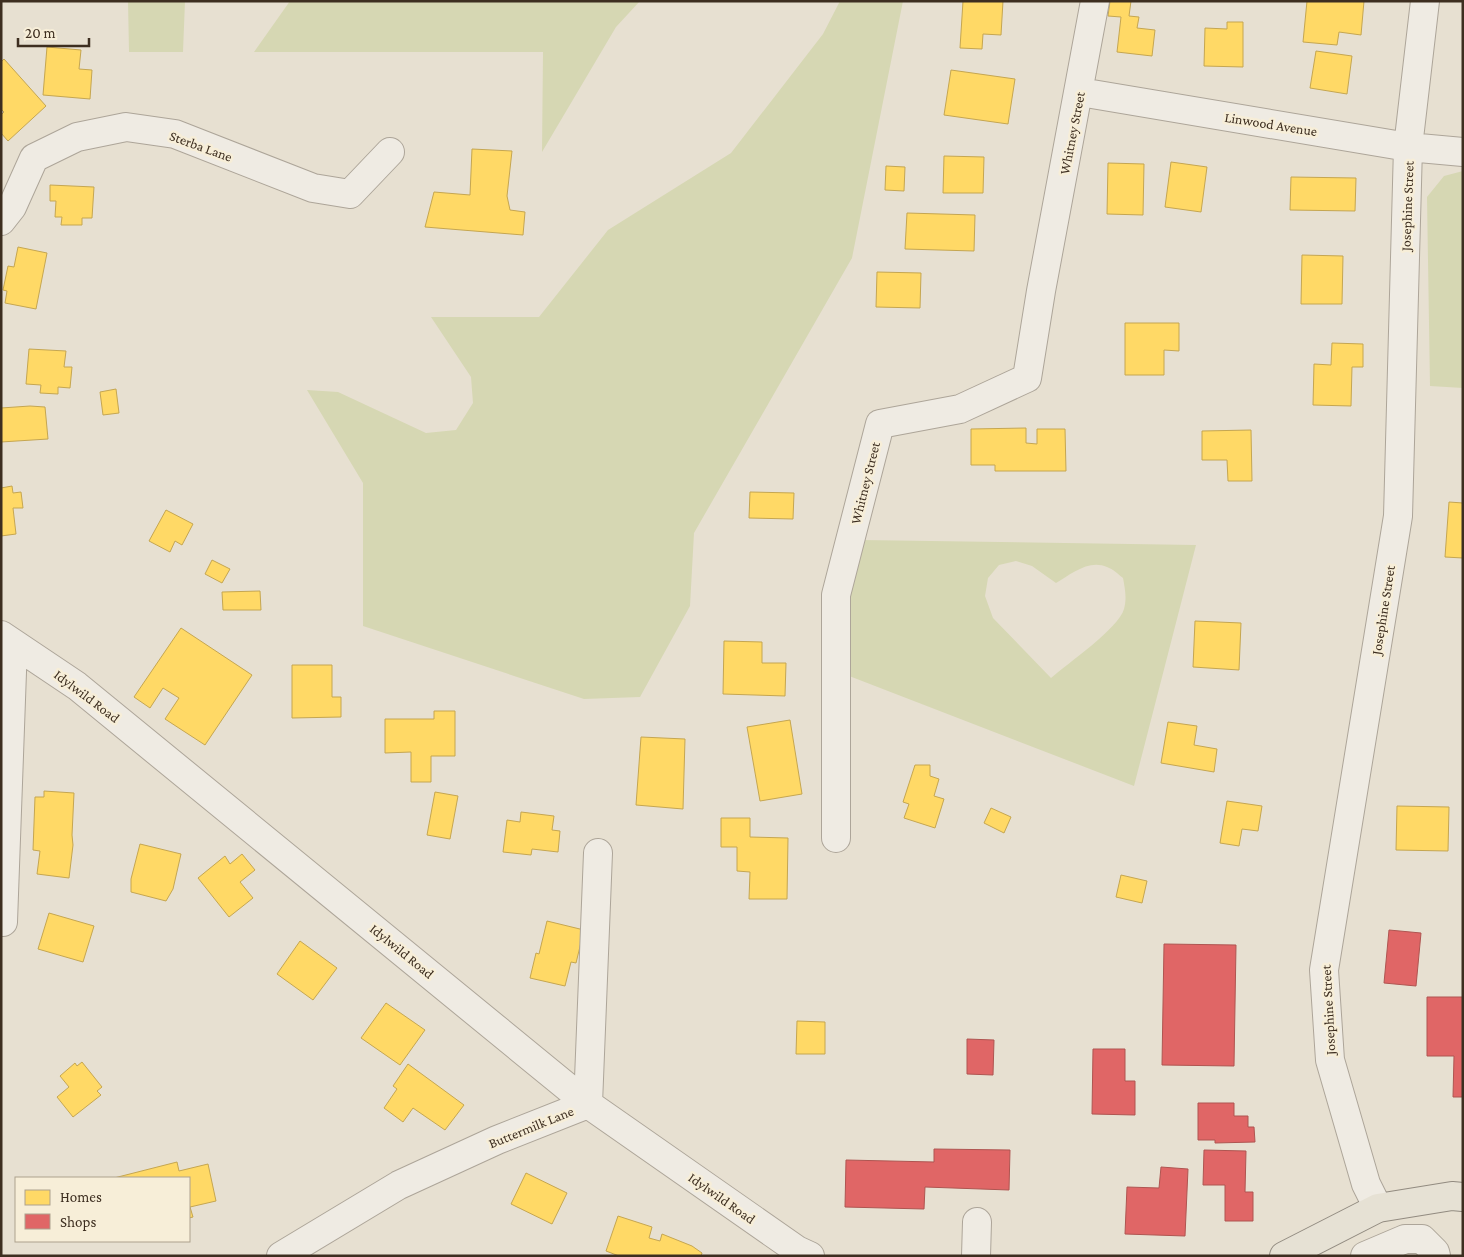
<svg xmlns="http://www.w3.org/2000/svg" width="1464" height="1257" font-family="'Crimson Pro',serif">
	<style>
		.green { fill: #d6d7b3; fill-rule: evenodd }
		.homes { fill: #ffd966; stroke: #c5a651 }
		.shops { fill: #e06666; stroke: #af5551 }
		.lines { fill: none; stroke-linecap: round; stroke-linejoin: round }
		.minor-casing { stroke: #ada599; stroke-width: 30 }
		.major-casing { stroke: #928b80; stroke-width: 30 }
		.minor { stroke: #efebe3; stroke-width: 28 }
		.major { stroke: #e6e1d4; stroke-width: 28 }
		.labels { text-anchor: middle; stroke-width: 5; stroke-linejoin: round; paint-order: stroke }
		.street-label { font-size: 14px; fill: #3d2e20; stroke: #f7eed8 }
	</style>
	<rect width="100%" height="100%" fill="#e7e0d1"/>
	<path class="green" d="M 128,1 L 185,1 L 183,52 L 129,52 Z
		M 290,1 L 640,1 L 616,27 L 542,152 L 543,52 L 254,52 Z
		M 840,1 L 903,1 L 852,258 L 694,533 L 690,606 L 640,697 L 584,699 L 363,626 L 363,483 L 307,390 L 338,392 L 426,433 L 456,430 L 473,403 L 471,377 L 431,317 L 539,317 L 608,230 L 731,153 L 823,34 Z
		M 1463,171 L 1463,388 L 1430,386 L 1427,197 L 1444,176 Z
		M 861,540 L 1196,545 L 1134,786 L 844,674 L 847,590 ZM 1016,561 L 1032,566 L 1056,583 C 1071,574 1089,559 1107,567 C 1113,569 1118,574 1123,578 C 1125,589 1127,598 1124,609 C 1119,628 1067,664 1051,678 L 993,618 L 985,596 L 988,578 L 999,565 Z"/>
	<path class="homes" d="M 963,1 L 1003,1 L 1001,35 L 983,34 L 982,49 L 960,48 Z
		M 1110,1 L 1131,1 L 1129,16 L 1139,17 L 1137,28 L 1155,30 L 1152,56 L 1117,52 L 1121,17 L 1108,16 Z
		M 1307,1 L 1364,1 L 1361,35 L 1339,32 L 1337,45 L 1303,42 Z
		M 1227,22 L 1243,22 L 1243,67 L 1204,66 L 1205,28 L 1227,29 Z
		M 47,47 L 81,50 L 79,69 L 92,70 L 90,99 L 43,95 Z
		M 1316,51 L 1352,56 L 1347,94 L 1310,88 Z
		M 4,59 L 46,106 L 8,141 L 1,133 L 1,115 L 4,112 L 1,109 L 1,62 Z
		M 951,70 L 1015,79 L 1008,124 L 944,115 Z
		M 472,149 L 512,151 L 507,196 L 510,210 L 525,212 L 523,235 L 425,227 L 434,192 L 470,195 Z
		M 944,156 L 984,157 L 983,193 L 943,193 Z
		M 1171,162 L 1207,167 L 1201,212 L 1165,207 Z
		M 1108,163 L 1144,164 L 1143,215 L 1107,214 Z
		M 886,166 L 905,167 L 904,191 L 885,190 Z
		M 1291,177 L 1356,178 L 1355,211 L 1290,210 Z
		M 50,185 L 94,187 L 92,218 L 82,218 L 82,225 L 61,225 L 62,217 L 55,217 L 56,201 L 50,201 Z
		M 907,213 L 975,215 L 974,251 L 905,249 Z
		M 18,247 L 47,253 L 36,309 L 5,303 L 7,291 L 3,290 L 8,266 L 14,267 Z
		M 1302,255 L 1343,256 L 1342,304 L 1301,304 Z
		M 877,272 L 921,273 L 920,308 L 876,307 Z
		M 1125,323 L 1179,323 L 1179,351 L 1164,350 L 1164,375 L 1125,375 Z
		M 1332,343 L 1363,344 L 1363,367 L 1352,367 L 1351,406 L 1313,405 L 1314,364 L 1331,365 Z
		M 29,349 L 66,351 L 64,367 L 72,367 L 70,388 L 58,387 L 58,394 L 40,393 L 41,385 L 26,384 Z
		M 116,389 L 119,413 L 103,415 L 100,392 Z
		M 30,406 L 45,407 L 48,439 L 1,442 L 1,408 Z
		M 1026,428 L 1026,443 L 1037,444 L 1037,429 L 1065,429 L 1066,471 L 995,471 L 995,465 L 971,465 L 971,429 Z
		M 1251,430 L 1252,481 L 1228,481 L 1227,460 L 1202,460 L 1202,431 Z
		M 12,486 L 13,493 L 21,492 L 23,508 L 13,508 L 16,534 L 1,536 L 1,488 Z
		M 750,492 L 794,493 L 793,519 L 749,518 Z
		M 1449,502 L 1463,503 L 1463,558 L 1445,557 Z
		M 166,510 L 193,524 L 182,545 L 175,541 L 170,552 L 149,541 Z
		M 212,560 L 230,569 L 222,583 L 205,574 Z
		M 260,591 L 261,610 L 223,610 L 222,592 Z
		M 1195,621 L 1241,623 L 1239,670 L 1193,667 Z
		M 181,628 L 252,675 L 205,745 L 165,719 L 179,698 L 163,688 L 150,708 L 134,697 Z
		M 724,641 L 762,642 L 762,663 L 786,663 L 785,696 L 723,694 Z
		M 292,665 L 332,665 L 332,697 L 341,697 L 341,717 L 292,718 Z
		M 434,711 L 455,711 L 455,756 L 431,756 L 431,782 L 411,782 L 411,752 L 385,753 L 385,719 L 434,719 Z
		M 790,720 L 802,794 L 760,801 L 747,727 Z
		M 1168,722 L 1197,726 L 1194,745 L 1217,749 L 1214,772 L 1161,763 Z
		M 641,737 L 685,739 L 683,809 L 636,805 Z
		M 915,765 L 930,765 L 930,776 L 939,779 L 934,796 L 944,799 L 935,828 L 904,818 L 909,804 L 903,802 Z
		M 44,791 L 74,793 L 72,835 L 73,845 L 69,878 L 37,874 L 40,851 L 33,850 L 35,797 L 44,797 Z
		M 435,792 L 458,796 L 450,839 L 427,835 Z
		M 1227,801 L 1262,806 L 1258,831 L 1242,829 L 1239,846 L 1220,843 Z
		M 1397,806 L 1449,807 L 1448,851 L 1396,850 Z
		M 991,808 L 1011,817 L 1004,833 L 984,823 Z
		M 521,812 L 554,816 L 552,830 L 560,831 L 558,852 L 532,849 L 531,855 L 503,852 L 507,820 L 520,822 Z
		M 721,818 L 750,818 L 750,837 L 788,838 L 787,899 L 749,899 L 750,872 L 737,871 L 737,847 L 721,847 Z
		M 140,844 L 181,854 L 173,889 L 166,901 L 131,892 L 131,879 Z
		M 242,854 L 255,870 L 240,882 L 253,898 L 229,917 L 198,878 L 225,856 L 230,864 Z
		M 1121,875 L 1147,881 L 1142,903 L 1116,897 Z
		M 49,913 L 94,926 L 83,962 L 38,949 Z
		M 547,921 L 584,930 L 576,963 L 571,962 L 565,986 L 530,978 L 536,953 L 539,954 Z
		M 300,941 L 337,968 L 313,1000 L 277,974 Z
		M 386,1003 L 425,1030 L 400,1065 L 361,1038 Z
		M 797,1021 L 825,1022 L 825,1054 L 796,1054 Z
		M 82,1062 L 102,1087 L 97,1091 L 101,1095 L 73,1117 L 57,1097 L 69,1087 L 60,1076 L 75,1063 L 77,1066 Z
		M 408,1064 L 464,1105 L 445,1130 L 413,1108 L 403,1122 L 384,1108 L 397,1089 L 393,1086 Z
		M 177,1162 L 179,1171 L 208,1164 L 216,1201 L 190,1207 L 193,1217 L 189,1218 L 189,1178 L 114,1178 Z
		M 526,1173 L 567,1193 L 552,1224 L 511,1204 Z
		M 618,1216 L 652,1227 L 649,1238 L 660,1241 L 662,1234 L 692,1246 L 702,1253 L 701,1256 L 619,1256 L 606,1251 Z"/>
	<path class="shops" d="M 1389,930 L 1421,933 L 1416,986 L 1384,983 Z
		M 1164,944 L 1236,945 L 1234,1066 L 1162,1065 Z
		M 1427,997 L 1463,997 L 1463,1097 L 1453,1097 L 1454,1056 L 1427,1056 Z
		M 967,1039 L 994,1040 L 993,1075 L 967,1074 Z
		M 1093,1049 L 1125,1049 L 1125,1081 L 1135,1081 L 1135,1115 L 1092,1114 Z
		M 1198,1103 L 1234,1103 L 1234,1116 L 1248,1116 L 1248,1127 L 1254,1127 L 1255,1142 L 1215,1143 L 1215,1140 L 1198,1140 Z
		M 934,1149 L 1010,1150 L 1009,1190 L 925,1187 L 924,1209 L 845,1207 L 846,1160 L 934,1162 Z
		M 1204,1150 L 1246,1151 L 1245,1192 L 1253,1192 L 1253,1221 L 1225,1221 L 1225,1185 L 1203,1185 Z
		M 1161,1167 L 1188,1169 L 1185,1236 L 1125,1234 L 1127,1187 L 1159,1188 Z"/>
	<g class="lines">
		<g class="minor-casing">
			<path id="minor" d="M 1080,92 L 1408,147 L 1463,152
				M 1,221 L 12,207 L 34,158 L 77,137 L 126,127 L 175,134 L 313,188 L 350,194 L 390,152
				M 1,635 L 77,686 L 588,1104 L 797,1250 L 810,1256
				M 836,838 L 836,595 L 880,424 L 960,409 L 1027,378 L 1041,291 L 1095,1
				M 1,922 L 3,922 L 13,644
				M 1378,1208 L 1366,1184 L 1330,1060 L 1324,970 L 1398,516 L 1408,147 L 1425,1
				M 281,1256 L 399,1185 L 497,1140 L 588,1104 L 598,853
				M 976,1256 L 977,1222
				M 1365,1256 L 1405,1239 L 1422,1239 L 1435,1252 L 1436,1256"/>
		</g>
		<g class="major-casing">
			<path id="major" d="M 1284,1256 L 1378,1208 L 1452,1196 L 1463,1197"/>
		</g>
		<use href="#minor" class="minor"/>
		<use href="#major" class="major"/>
	</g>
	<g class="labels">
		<g class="street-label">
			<text transform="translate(1271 124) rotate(9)" y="5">Linwood Avenue</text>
			<text transform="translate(1072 133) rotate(-79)" y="5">Whitney Street</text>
			<text transform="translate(201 146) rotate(20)" y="5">Sterba Lane</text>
			<text transform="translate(1407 206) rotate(-88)" y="5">Josephine Street</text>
			<text transform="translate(865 483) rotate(-76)" y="5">Whitney Street</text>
			<text transform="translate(1383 610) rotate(-81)" y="5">Josephine Street</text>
			<text transform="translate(87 696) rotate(37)" y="5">Idylwild Road</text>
			<text transform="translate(402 951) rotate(39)" y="5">Idylwild Road</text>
			<text transform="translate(1328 1010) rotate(-93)" y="5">Josephine Street</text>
			<text transform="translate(531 1127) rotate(-22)" y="5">Buttermilk Lane</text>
			<text transform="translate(722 1198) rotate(35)" y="5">Idylwild Road</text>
		</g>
	</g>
	<rect width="1464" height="1257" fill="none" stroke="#3d2e20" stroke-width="5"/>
	<rect x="15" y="1177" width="175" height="65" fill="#f7eed8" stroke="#ada18e"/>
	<rect x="25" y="1190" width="25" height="15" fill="#ffd966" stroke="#ada18e"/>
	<text x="60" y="1202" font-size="15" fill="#3d2e20">Homes</text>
	<rect x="25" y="1214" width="25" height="15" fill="#e06666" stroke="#ada18e"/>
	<text x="60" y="1227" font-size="15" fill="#3d2e20">Shops</text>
	<path d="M18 38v8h71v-8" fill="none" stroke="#3d2e20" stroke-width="2.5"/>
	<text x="25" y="38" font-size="15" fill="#3d2e20" stroke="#f7eed8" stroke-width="4" paint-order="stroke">20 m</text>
</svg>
